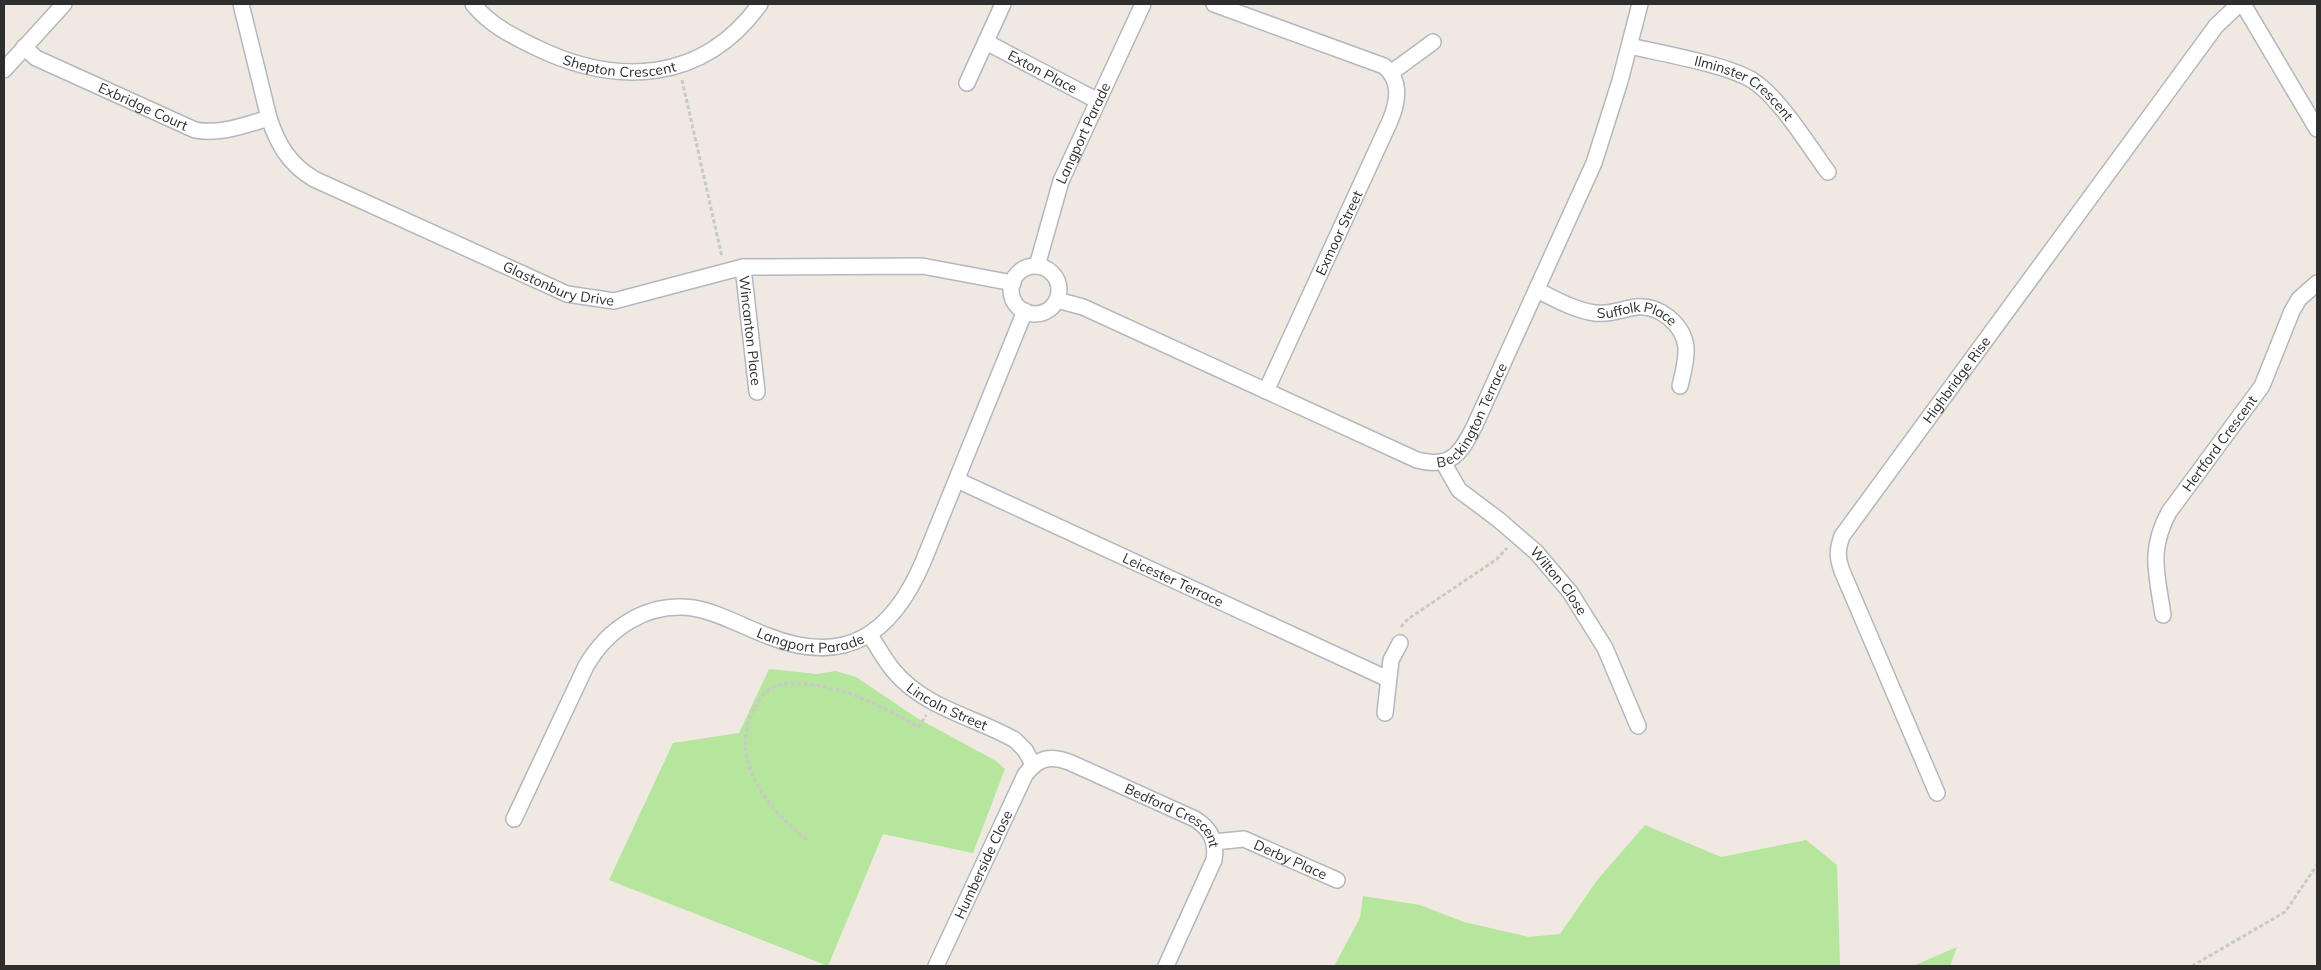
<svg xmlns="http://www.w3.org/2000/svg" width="2321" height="970" font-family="Mulish,sans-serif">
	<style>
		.green { fill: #b6e59e }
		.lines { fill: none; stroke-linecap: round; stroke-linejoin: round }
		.minor-casing { stroke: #b4b7c1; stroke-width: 18 }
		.path { stroke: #c9c9c9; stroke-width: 3; stroke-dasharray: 4 2.5; stroke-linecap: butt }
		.minor { stroke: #fff; stroke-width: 15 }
		.labels { text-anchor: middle; stroke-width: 4; stroke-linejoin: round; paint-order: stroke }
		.street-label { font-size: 14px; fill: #2e2e2e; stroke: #fff }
	</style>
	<rect width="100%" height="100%" fill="#efe9e1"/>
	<path class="green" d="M 769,669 L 816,674 L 836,671 L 856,677 L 917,718 L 996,761 L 1005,769 L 973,853 L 883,834 L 828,966 L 609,880 L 673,743 L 739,733 Z
		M 1645,825 L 1721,857 L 1806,840 L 1837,865 L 1840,966 L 1334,966 L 1360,918 L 1363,896 L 1420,905 L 1464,922 L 1529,937 L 1560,934 L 1598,879 Z
		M 1957,947 L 1950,966 L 1913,966 Z"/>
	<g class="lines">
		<g class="minor-casing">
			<g id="minor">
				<path id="s1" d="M 241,4 L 269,118 C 278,145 289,164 314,179 L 567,294 L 614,301 L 743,267 L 922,266 L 1013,283"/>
				<path id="s2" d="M 473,4 C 490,25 511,35 535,47 C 617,87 703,83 760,4"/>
				<path d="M 1214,4 L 1384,66 C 1402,81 1398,102 1390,121 L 1266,391"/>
				<path d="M 2243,4 L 2317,129"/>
				<path id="s3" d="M 986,42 L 1098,101"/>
				<path id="s4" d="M 1630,46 C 1663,54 1725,64 1752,80 C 1780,98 1808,145 1828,172"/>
				<path id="s5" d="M 24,47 L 36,58 L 195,130 C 220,135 245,125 269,118"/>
				<path d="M 4,70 L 64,4"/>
				<path d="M 1392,72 L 1433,42"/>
				<path d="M 967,83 L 1003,4"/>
				<path id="s6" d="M 1037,266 L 1061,181 L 1143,4"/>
				<circle cx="1035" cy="290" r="24"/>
				<path id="s7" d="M 743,267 L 757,392"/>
				<path id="s8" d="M 1537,290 C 1555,299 1574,310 1595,313 C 1610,315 1622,309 1636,307 C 1660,305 1683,324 1686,347 C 1687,360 1683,373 1680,386"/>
				<path id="s9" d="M 1057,300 L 1083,307 L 1417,460 C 1452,469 1461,453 1475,425 L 1594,163 L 1620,81 L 1640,4"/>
				<path id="s10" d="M 1443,462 L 1459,490 L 1499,520 L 1536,552 L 1570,592 L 1605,648 L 1638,726"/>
				<path id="s11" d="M 957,480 L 1388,679"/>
				<path id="s12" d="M 2163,615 C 2157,574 2148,551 2169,512 L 2262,386 L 2292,311 L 2299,299 L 2317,283"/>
				<path id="s13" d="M 870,635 C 877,646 884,659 893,670 C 924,708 975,717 1015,740 L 1025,750 L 1033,764"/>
				<path d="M 1385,713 L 1391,660 L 1400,643"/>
				<path id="s14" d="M 1937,793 L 1842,571 C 1837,557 1837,550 1842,536 L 2216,26 L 2239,4"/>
				<path id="s15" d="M 514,819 L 586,666 C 608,628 647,602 693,608 C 718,612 744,627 768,636 C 846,667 892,634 923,562 L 1025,311"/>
				<path id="s16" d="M 1214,842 L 1244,839 L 1337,880"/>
				<path id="s17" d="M 936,966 L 1025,775 C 1038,758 1049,755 1069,762 L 1195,819 C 1211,829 1217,842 1214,860 L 1166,966"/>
			</g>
		</g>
		<path class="path" d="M 682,80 L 722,257
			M 1401,627 L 1408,619 L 1497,559 L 1507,548
			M 807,840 C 769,810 728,761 753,711 C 760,697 767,687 783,684 C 789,683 796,684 802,684 C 846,686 882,707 919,727 L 926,715
			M 2192,966 L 2285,912 L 2317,865"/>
		<use href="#minor" class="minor"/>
	</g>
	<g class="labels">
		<g class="street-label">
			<text dy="5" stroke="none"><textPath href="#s2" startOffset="164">Shepton Crescent</textPath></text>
			<text dy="5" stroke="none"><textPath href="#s3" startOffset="64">Exton Place</textPath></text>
			<text dy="5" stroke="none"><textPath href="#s4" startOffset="124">Ilminster Crescent</textPath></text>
			<text dy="5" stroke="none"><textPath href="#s5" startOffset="134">Exbridge Court</textPath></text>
			<text dy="5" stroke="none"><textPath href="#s6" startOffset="141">Langport Parade</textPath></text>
			<text transform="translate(1339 233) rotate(-65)" y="5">Exmoor Street</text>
			<text dy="5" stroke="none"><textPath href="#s1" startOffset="462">Glastonbury Drive</textPath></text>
			<text dy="5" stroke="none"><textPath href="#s8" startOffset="106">Suffolk Place</textPath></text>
			<text dy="5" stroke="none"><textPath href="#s7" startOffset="64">Wincanton Place</textPath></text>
			<text dy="5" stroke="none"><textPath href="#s14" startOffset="471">Highbridge Rise</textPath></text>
			<text dy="5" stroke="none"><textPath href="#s9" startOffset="476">Beckington Terrace</textPath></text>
			<text dy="5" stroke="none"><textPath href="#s12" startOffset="191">Hertford Crescent</textPath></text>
			<text dy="5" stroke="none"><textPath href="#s11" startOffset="238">Leicester Terrace</textPath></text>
			<text dy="5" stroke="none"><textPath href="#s10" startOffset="168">Wilton Close</textPath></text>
			<text dy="5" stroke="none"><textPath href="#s15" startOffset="422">Langport Parade</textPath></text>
			<text dy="5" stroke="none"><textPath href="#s13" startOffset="108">Lincoln Street</textPath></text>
			<text dy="5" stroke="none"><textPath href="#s17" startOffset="379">Bedford Crescent</textPath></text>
			<text dy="5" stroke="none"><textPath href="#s16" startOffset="81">Derby Place</textPath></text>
			<text dy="5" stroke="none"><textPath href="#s17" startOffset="112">Humberside Close</textPath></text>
		</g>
	</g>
	<rect width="2321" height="970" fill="none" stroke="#2e2e2e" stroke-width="10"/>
</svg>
